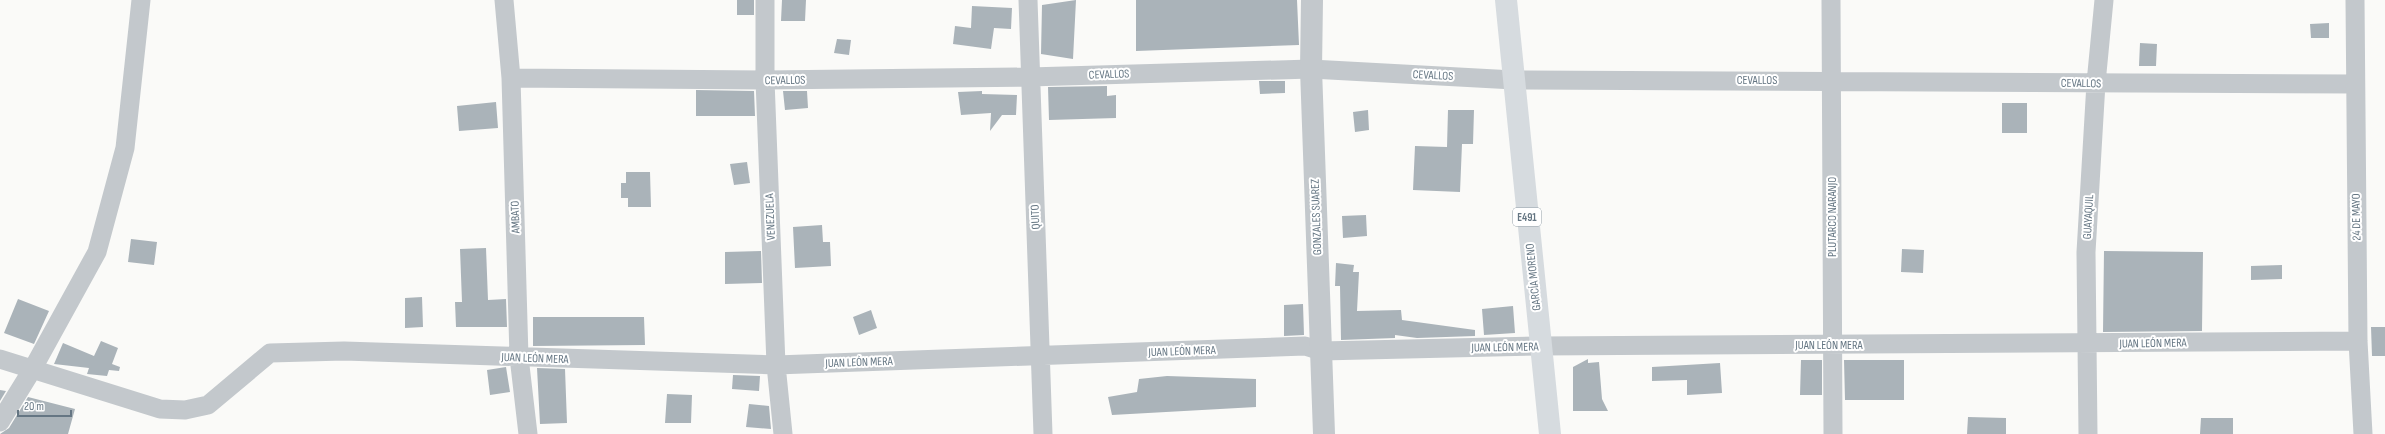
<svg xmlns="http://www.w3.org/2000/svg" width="2385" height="434" font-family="'Sofia Sans Condensed',sans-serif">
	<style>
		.building { fill: #aab3b9 }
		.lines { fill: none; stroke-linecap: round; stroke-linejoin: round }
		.minor { stroke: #c3c8cc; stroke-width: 19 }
		.tertiary { stroke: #c3c8cc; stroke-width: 22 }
		.trunk { stroke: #d6dbdf; stroke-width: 22 }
		.labels { text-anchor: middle; stroke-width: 4; stroke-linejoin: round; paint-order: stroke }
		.shield { fill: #fff; stroke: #939fa8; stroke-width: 1 }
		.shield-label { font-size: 11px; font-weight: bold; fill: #657683 }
		.street-label { font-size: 12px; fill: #657683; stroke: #fff }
	</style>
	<rect width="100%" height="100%" fill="#fafaf8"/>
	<path class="building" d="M 737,0 L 754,0 L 754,15 L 737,15 Z
		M 782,0 L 806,0 L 805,21 L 781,21 Z
		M 1076,0 L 1073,59 L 1041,54 L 1042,5 Z
		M 1136,0 L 1297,0 L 1299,45 L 1136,51 Z
		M 972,6 L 1012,8 L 1011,29 L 994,28 L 991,49 L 953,44 L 955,26 L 971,28 Z
		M 2329,23 L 2329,38 L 2311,38 L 2310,24 Z
		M 837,39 L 851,40 L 849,55 L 834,53 Z
		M 2140,43 L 2157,44 L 2156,66 L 2139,66 Z
		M 1259,81 L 1285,81 L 1285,93 L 1260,94 Z
		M 1107,86 L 1107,96 L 1116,95 L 1116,118 L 1049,120 L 1048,87 Z
		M 696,90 L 754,91 L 755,116 L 696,116 Z
		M 783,91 L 807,91 L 808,108 L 785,110 Z
		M 982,91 L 982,94 L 1017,95 L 1016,115 L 1002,115 L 990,131 L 991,113 L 961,115 L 958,92 Z
		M 496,102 L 498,128 L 459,131 L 457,106 Z
		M 2002,103 L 2027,103 L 2027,133 L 2002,133 Z
		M 1368,110 L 1369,130 L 1355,132 L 1353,112 Z
		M 1448,110 L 1474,110 L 1473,144 L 1462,144 L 1460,192 L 1413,190 L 1415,146 L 1447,147 Z
		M 747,162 L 750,183 L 734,185 L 730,164 Z
		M 626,172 L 650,172 L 651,207 L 628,207 L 628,198 L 621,198 L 621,183 L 626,183 Z
		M 1366,215 L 1367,236 L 1343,238 L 1342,216 Z
		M 822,225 L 823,242 L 830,242 L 831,266 L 795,268 L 793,227 Z
		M 131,239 L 157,242 L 154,265 L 128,262 Z
		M 486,248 L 488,300 L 506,299 L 507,327 L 456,327 L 455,302 L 462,302 L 460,249 Z
		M 1902,249 L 1924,250 L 1923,273 L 1901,272 Z
		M 761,251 L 762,283 L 725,284 L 725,252 Z
		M 2104,251 L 2203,252 L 2202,331 L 2103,332 Z
		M 1336,263 L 1354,265 L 1353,272 L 1359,272 L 1357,311 L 1401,310 L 1402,320 L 1475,330 L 1475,336 L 1417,338 L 1395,335 L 1395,338 L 1341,340 L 1340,286 L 1335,286 Z
		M 2282,265 L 2282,279 L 2251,280 L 2251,266 Z
		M 422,297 L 423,327 L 405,328 L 405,298 Z
		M 18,299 L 49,311 L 34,344 L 4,333 Z
		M 1303,304 L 1304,335 L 1284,336 L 1284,305 Z
		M 1513,306 L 1515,333 L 1484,335 L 1482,309 Z
		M 871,310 L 877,328 L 859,335 L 853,317 Z
		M 533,317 L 644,317 L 645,345 L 533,346 Z
		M 2371,327 L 2385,327 L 2385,356 L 2372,356 Z
		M 101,341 L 118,348 L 112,364 L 120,367 L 119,371 L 109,370 L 107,376 L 87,374 L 89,368 L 54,364 L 63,343 L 94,356 Z
		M 1588,359 L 1588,363 L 1599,362 L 1602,399 L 1608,411 L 1573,411 L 1573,367 Z
		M 1801,360 L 1822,360 L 1822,395 L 1800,395 Z
		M 1844,360 L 1904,360 L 1904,400 L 1845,400 Z
		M 1720,363 L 1722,393 L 1687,395 L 1687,380 L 1652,381 L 1652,367 Z
		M 506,367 L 510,392 L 490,395 L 487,370 Z
		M 537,368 L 565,369 L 567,423 L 540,424 Z
		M 733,375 L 760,376 L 759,391 L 732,389 Z
		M 1167,376 L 1256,379 L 1256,407 L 1112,415 L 1108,397 L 1137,392 L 1139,379 Z
		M 0,390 L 6,391 L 0,401 Z
		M 667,394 L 692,395 L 691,423 L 665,423 Z
		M 28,397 L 75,409 L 68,434 L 0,434 L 9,428 Z
		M 749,404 L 769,406 L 771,429 L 746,427 Z
		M 1968,417 L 2006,418 L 2006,434 L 1967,434 Z
		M 2201,418 L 2233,418 L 2233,434 L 2200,434 Z"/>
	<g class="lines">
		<path class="minor" d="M 504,0 L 511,78 L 519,357 L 528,434
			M 765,0 L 765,80 L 776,365 L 783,434
			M 1028,0 L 1043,434
			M 1831,0 L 1833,434
			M 2355,0 L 2358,341 L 2363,434
			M 511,78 L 765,80 L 1029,77 L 1311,69 L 1514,80 L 2355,84
			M 0,359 L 160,409 L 185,410 L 208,405 L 270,353 L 344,351 L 776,365 L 1305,346 L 1321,351 L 1540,346 L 2358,341
			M 0,422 L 32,370 L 97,252 L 125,148 L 141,0
			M 2088,434 L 2086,252 L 2096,83 L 2104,0"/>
		<path class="tertiary" d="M 1312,0 L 1311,69 L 1324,434"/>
		<path class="trunk" d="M 1506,0 L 1550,434"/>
	</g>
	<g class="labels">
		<rect class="shield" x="1513" y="208" width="28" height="18" rx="3"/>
		<g class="shield-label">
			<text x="1527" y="221">E491</text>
		</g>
		<g class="street-label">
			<text transform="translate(1109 74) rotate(-2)" y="4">CEVALLOS</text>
			<text transform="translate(1433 75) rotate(3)" y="4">CEVALLOS</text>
			<text transform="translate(785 80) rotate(-1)" y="4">CEVALLOS</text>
			<text x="1757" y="84">CEVALLOS</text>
			<text transform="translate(2081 83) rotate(1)" y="4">CEVALLOS</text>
			<text transform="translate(515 217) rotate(-92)" y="4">AMBATO</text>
			<text transform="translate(770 217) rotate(-92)" y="4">VENEZUELA</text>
			<text transform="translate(1035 217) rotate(-93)" y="4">QUITO</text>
			<text transform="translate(1316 217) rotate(-92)" y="4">GONZALES SUAREZ</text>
			<text transform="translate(1832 217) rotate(-90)" y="4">PLUTARCO NARANJO</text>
			<text transform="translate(2088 217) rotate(-87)" y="4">GUAYAQUIL</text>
			<text transform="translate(2356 217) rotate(-91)" y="4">24 DE MAYO</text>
			<text transform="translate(1533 277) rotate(-96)" y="4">GARCÍA MORENO</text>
			<text transform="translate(2153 343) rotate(-1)" y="4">JUAN LEÓN MERA</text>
			<text x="1829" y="349">JUAN LEÓN MERA</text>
			<text transform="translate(1505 347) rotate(-1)" y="4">JUAN LEÓN MERA</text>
			<text transform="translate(1182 351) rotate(-2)" y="4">JUAN LEÓN MERA</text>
			<text transform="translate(535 358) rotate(2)" y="4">JUAN LEÓN MERA</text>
			<text transform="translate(859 362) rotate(-2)" y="4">JUAN LEÓN MERA</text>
		</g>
	</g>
	<path d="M18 410v6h53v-6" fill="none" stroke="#657683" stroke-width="2"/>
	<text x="24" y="410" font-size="12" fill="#657683" stroke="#ffffff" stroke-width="3" paint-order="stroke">20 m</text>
</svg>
